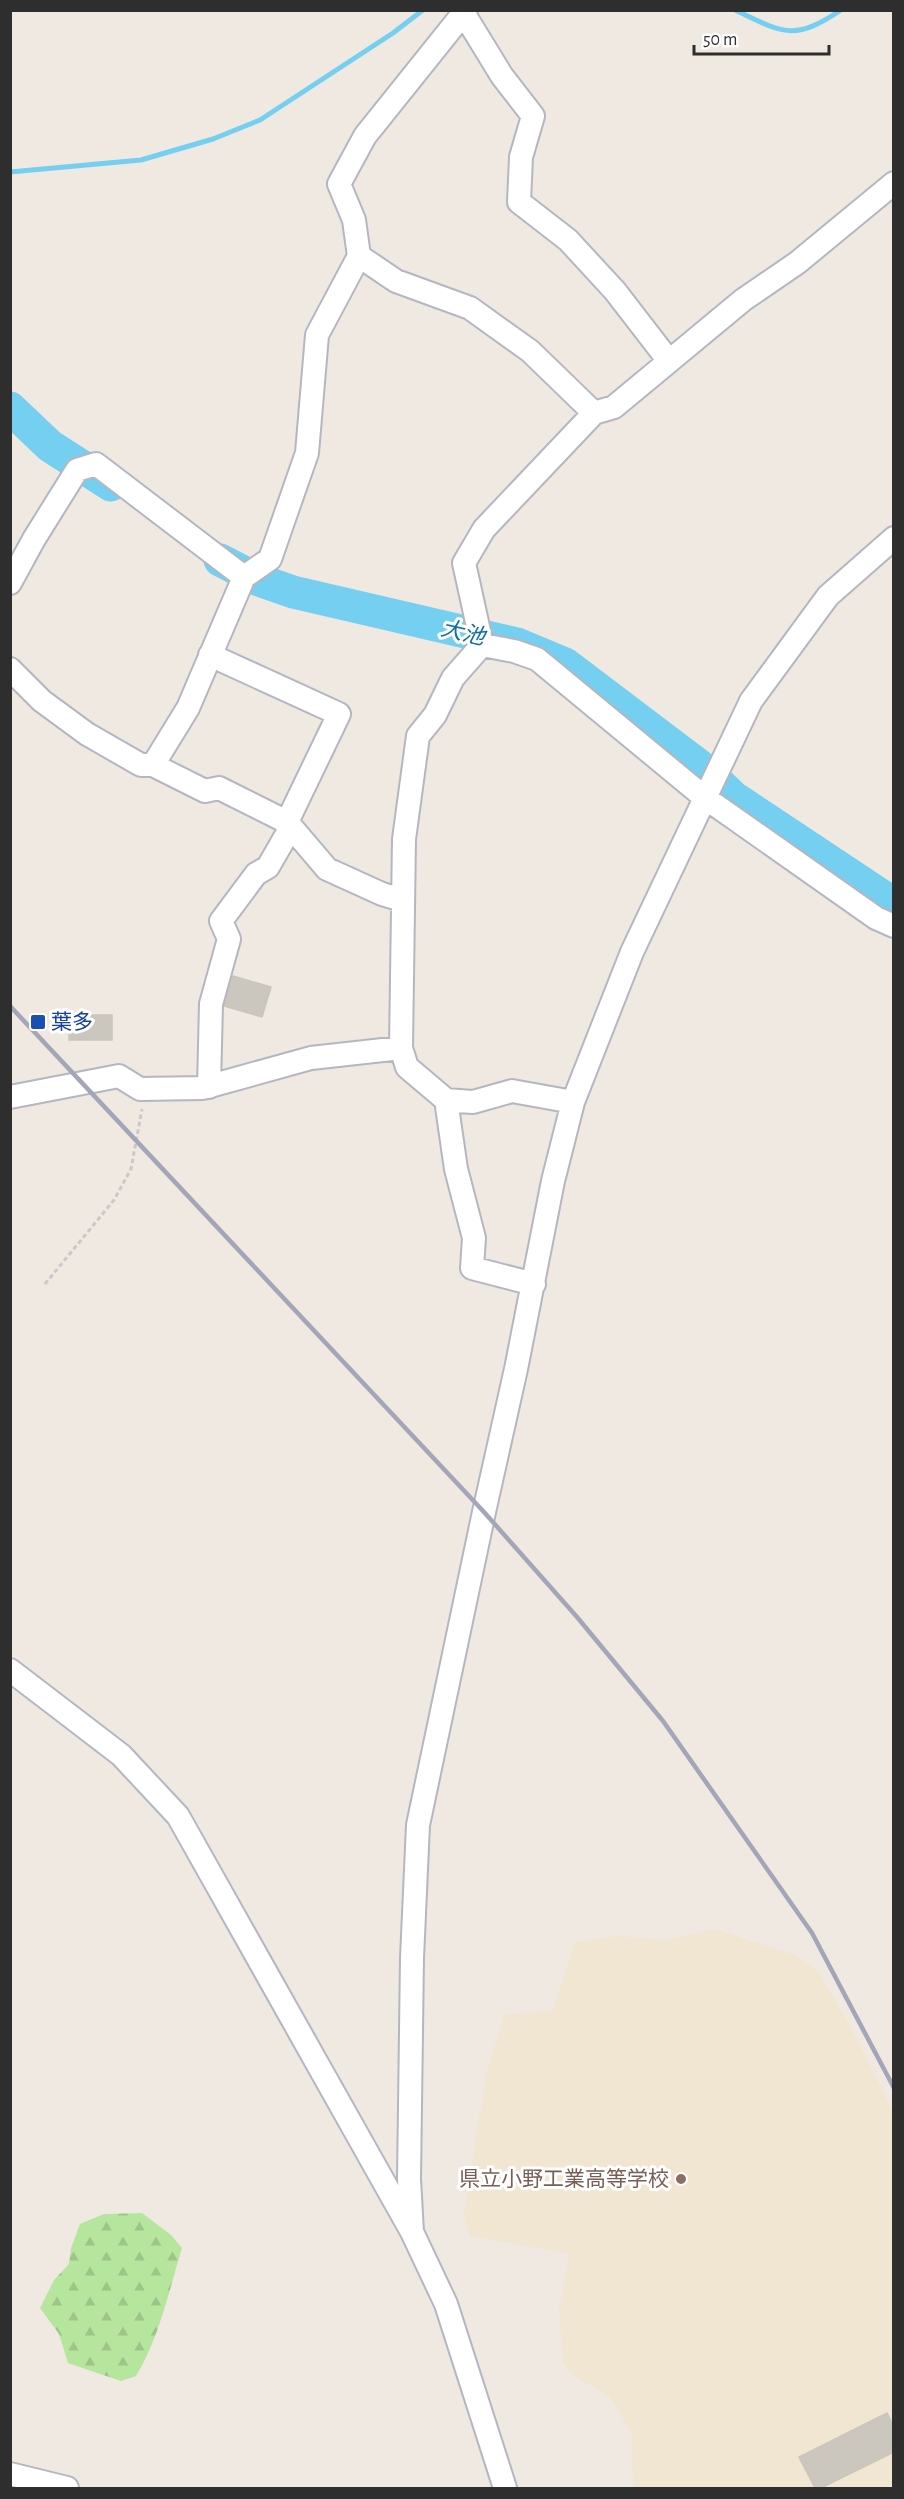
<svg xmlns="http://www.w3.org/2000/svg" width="904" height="2499" font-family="'Alegreya Sans','Noto Sans JP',sans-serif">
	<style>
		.education { fill: #f0e6d1 }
		.forest { fill: url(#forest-firs) }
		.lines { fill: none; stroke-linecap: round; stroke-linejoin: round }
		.stream { stroke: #75cff0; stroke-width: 5 }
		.river { stroke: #75cff0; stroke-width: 33 }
		.building { fill: #cbc7bf; stroke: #cbc5ba; stroke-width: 1.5 }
		.minor-casing { stroke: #b4b7c1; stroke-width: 26 }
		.path { stroke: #c9c9c9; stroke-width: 3; stroke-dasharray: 4.5 3; stroke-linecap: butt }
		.minor { stroke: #fff; stroke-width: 22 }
		.rail { stroke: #a3a6b8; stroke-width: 4.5 }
		.transit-dot { fill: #1a4fb4; stroke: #fff; stroke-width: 2 }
		.education-dot { fill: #8d6e63; stroke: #fff; stroke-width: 2 }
		.labels { text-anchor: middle; stroke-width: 6; stroke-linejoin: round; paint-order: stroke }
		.transit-label { font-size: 21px; fill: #164399; stroke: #fff; text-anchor: start }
		.education-label { font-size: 21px; fill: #785e54; stroke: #fff; text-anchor: end }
		.water-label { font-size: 22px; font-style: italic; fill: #0d6fa3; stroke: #fff }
	</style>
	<defs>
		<pattern id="forest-firs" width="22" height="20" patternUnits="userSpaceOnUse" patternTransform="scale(1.5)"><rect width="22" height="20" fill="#b6e59e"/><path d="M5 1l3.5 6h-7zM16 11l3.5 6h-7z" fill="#9dc588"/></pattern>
	</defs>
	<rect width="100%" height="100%" fill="#efe9e1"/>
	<path class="education" d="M 715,1929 L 797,1956 L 819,1973 L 850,2026 L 893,2112 L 893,2488 L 633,2488 L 632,2433 L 609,2396 L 576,2377 L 563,2364 L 559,2308 L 570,2254 L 470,2236 L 464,2216 L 475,2142 L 487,2071 L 505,2014 L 553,2011 L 575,1942 L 619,1936 L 666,1940 Z"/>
	<path class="forest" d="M 142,2213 L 171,2235 L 182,2248 C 169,2291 159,2338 136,2376 L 121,2381 L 68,2363 L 59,2334 L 40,2308 L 54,2280 L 69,2264 L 71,2248 L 80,2224 L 104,2214 Z"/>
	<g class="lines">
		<path class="stream" d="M 735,10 C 784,33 793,42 841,10
			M 10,172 L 141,160 L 213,139 L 260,120 L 393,33 L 423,10"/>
		<path class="river" d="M 10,408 L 50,446 L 111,485
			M 220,560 L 259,580 L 293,592 L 517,644 L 565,664 L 705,770 L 733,797 L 894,904"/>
	</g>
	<path class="building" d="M 233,976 L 271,987 L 262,1017 L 224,1006 Z
		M 69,1015 L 112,1015 L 112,1040 L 69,1040 Z
		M 887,2413 L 894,2427 L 894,2452 L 821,2488 L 815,2488 L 799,2457 Z"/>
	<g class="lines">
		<g class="minor-casing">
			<path id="minor" d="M 464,14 L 502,76 L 533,116 L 521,157 L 519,202 L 568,240 L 615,291 L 669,361
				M 359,256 L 396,281 L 470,308 L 530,351 L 594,413
				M 10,583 L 34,539 L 77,470 L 96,464 L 244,577 L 270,559 L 307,453 L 317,335 L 359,256 L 354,220 L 339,184 L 365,136 L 466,10
				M 482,645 L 514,651 L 537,659 L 704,797 L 876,918 L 894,926
				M 210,655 L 339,714 L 287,822
				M 10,669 L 42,701 L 87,734 L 141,765 L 153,765 L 205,791 L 219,788 L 287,822 L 327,869 L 382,894 L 402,900
				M 153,765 L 188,708 L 244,577
				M 209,1087 L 211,1004 L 229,939 L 221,921 L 256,874 L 268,867 L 291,827
				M 10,1097 L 119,1076 L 140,1089 L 203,1088 L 311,1058 L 401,1048
				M 446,1100 L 456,1169 L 474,1238 L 472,1268 L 534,1284
				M 573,1102 L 512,1091 L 473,1102 L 446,1100 L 407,1067 L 401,1048 L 404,839 L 418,736 L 435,715 L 453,678 L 482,645 L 464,563 L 484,529 L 594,413 L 614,407 L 743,300 L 797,263 L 894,183
				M 10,1670 L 121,1755 L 178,1816 L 412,2232 L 446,2304 L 505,2488
				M 412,2232 L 409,2179 L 412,1958 L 418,1825 L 484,1512 L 516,1369 L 553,1181 L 573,1102 L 632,952 L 751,701 L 828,596 L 894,538
				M 10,2474 L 67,2488"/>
		</g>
		<path class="path" d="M 45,1284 L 114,1200 L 131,1169 L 142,1109"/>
		<use href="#minor" class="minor"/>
		<path class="rail" d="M 10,1006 L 484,1512 L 577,1617 L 663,1721 L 812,1933 L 894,2088"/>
	</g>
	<rect class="transit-dot" x="30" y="1014" width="16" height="16" rx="3"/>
	<circle class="education-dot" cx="681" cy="2179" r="6"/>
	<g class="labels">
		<g class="transit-label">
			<text x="51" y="1029">葉多</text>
		</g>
		<g class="education-label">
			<text x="669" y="2186">県立小野工業高等学校</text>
		</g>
		<g class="water-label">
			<text transform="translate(463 632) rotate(13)" y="8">大池</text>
		</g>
	</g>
	<rect width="904" height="2499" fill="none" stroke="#2e2e2e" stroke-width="24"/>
	<path d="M694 45v9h135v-9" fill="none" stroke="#2e2e2e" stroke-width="3"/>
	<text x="703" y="45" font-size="18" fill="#2e2e2e" stroke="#ffffff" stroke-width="4.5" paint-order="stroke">50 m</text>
</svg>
